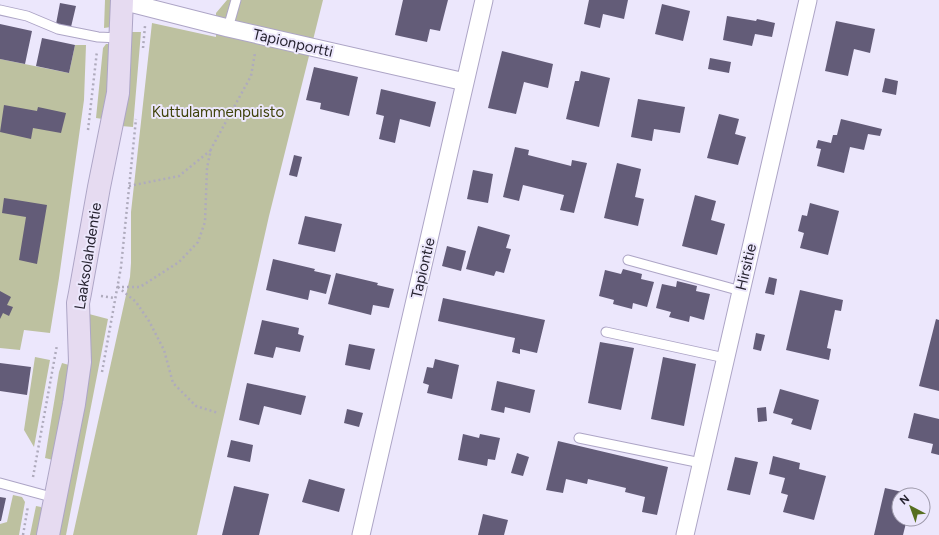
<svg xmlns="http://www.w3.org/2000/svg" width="939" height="535" font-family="Figtree,sans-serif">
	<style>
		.green { fill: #bdc1a0 }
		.building { fill: #635c78 }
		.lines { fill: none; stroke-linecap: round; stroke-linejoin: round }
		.lane-casing { stroke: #ada5c6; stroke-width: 11 }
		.street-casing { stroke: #ada5c6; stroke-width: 19 }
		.secondary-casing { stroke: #ada5c6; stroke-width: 24 }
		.path { stroke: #afabbd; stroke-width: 2.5; stroke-dasharray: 2 3; stroke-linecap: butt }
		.lane { stroke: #fff; stroke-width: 9 }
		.street { stroke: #fff; stroke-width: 17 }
		.secondary { stroke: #e6dbf1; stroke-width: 22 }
		.labels { text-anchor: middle; stroke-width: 4; stroke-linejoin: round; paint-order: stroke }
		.street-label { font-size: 15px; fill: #262330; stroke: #ece7fc }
		.park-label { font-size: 15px; fill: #40430b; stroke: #ece7fc }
	</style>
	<rect width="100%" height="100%" fill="#ece7fc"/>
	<path class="green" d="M 105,0 L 112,0 L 111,27 L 104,28 Z
		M 227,0 L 323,0 L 269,216 L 197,535 L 73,535 L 130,277 L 131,263 L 131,212 L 152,23 L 216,37 L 216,13 Z
		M 131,32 L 141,32 L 133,127 L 121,126 Z
		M 106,44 L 110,44 L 107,96 L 103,119 L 96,118 L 103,48 Z
		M 75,45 L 86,45 L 84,100 L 59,278 L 50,333 L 24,330 L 20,350 L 0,348 L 0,59 L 69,73 Z
		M 89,314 L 108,319 L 66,535 L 59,535 L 90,338 Z
		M 35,357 L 50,360 L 34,447 L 24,430 Z
		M 62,363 L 69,365 L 53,460 L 45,458 L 59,372 Z
		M 13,495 L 22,497 L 25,502 L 19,535 L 0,535 L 0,524 L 7,522 Z
		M 36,506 L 41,507 L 42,511 L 38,535 L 30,535 Z"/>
	<path class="building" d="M 403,0 L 448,0 L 440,31 L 430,29 L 427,42 L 395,35 Z
		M 589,0 L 628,0 L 624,19 L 603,14 L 600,28 L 584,24 Z
		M 60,3 L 76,6 L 71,27 L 56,24 Z
		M 662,4 L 690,11 L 683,41 L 655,34 Z
		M 727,16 L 756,21 L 757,19 L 775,23 L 772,37 L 755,34 L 752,46 L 723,40 Z
		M 836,21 L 875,29 L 870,53 L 854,49 L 848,76 L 825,71 Z
		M 0,24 L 32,31 L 25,64 L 0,59 Z
		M 42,38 L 75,45 L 69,73 L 36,66 Z
		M 502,51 L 553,64 L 548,88 L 524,82 L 516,114 L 488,108 Z
		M 710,58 L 731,62 L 729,73 L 708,69 Z
		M 314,67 L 358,77 L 349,116 L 320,109 L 321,103 L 306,100 Z
		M 581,71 L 610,78 L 599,127 L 566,119 L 575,81 L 579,81 Z
		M 885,78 L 898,81 L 896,95 L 882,92 Z
		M 381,89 L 436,102 L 430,127 L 400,119 L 395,143 L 379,139 L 384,116 L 376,114 Z
		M 638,99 L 685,107 L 680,133 L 654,129 L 652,141 L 631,137 Z
		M 4,105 L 37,111 L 38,107 L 66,113 L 61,133 L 33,128 L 31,139 L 0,132 Z
		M 719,114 L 739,119 L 735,134 L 746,137 L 738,165 L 707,158 Z
		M 841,119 L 882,129 L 880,136 L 868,134 L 864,150 L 850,147 L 844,173 L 817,166 L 821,149 L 816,148 L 818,140 L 831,143 L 833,135 L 837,135 Z
		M 515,147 L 529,150 L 528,155 L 571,166 L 572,160 L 587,163 L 574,213 L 560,210 L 564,195 L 523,185 L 519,201 L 503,197 Z
		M 294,155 L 302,157 L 297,177 L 289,175 Z
		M 617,163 L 641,169 L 635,197 L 644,199 L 638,226 L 604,218 Z
		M 473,170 L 493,174 L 488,203 L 467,199 Z
		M 695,195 L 716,201 L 711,220 L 725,224 L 717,255 L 682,246 Z
		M 4,198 L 47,205 L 37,264 L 19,260 L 26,217 L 2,213 Z
		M 810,203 L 839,211 L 828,255 L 800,248 L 804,233 L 798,231 L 802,215 L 807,216 Z
		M 305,216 L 342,224 L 335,252 L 298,244 Z
		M 478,226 L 510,235 L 506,248 L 511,249 L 504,273 L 496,271 L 494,276 L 466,269 Z
		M 447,246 L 466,251 L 461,271 L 442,266 Z
		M 273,259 L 315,269 L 314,271 L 331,275 L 326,294 L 310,290 L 308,300 L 266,290 Z
		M 623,269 L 642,274 L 641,279 L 654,282 L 647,307 L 633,303 L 632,309 L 613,304 L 614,300 L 599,296 L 605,270 L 621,274 Z
		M 336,273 L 378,283 L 377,285 L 394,289 L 389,308 L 373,305 L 371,315 L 328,304 Z
		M 769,277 L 777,279 L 774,295 L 765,293 Z
		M 677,281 L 697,286 L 696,291 L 710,294 L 704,320 L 690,316 L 689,322 L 669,317 L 671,312 L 656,308 L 662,284 L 676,287 Z
		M 800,290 L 843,300 L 841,311 L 835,310 L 827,348 L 831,349 L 829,360 L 786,350 Z
		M 0,291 L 11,297 L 7,305 L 13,307 L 9,316 L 3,313 L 0,319 Z
		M 443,298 L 545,320 L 537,353 L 520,349 L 520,354 L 512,352 L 515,338 L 438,321 Z
		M 936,319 L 939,320 L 939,391 L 919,386 Z
		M 262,320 L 299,328 L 298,334 L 304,336 L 300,352 L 276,347 L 273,358 L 254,354 Z
		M 756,333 L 765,335 L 761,351 L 753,349 Z
		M 600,342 L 634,348 L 621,410 L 588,403 Z
		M 349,344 L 375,349 L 370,370 L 345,365 Z
		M 663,357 L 696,364 L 684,426 L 651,419 Z
		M 435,359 L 459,365 L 452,399 L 427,393 L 429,385 L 423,383 L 427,367 L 433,368 Z
		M 0,363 L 31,367 L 27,395 L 0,391 Z
		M 497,381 L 535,390 L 530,413 L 505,407 L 504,413 L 491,410 Z
		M 247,383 L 306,396 L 301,415 L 264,406 L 259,425 L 239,420 Z
		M 780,389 L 819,400 L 811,430 L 791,424 L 793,419 L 773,413 Z
		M 766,407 L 767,421 L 758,422 L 757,408 Z
		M 347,409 L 363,413 L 359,427 L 344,423 Z
		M 914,413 L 939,419 L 939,455 L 931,453 L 933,444 L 908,438 Z
		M 463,434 L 479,438 L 480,434 L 500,438 L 495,460 L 488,459 L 487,466 L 458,460 Z
		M 231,440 L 253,445 L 250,462 L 227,457 Z
		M 558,441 L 668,467 L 657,515 L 642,512 L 645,497 L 625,492 L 626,488 L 588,479 L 587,484 L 566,479 L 563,493 L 546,490 Z
		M 517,453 L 529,457 L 523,476 L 511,473 Z
		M 773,456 L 800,463 L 799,469 L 826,476 L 814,520 L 783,512 L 788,495 L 781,493 L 785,478 L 769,474 Z
		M 735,457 L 758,462 L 750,495 L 727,490 Z
		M 309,479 L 345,489 L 339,512 L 302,502 Z
		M 234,486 L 269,494 L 259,535 L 222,535 Z
		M 885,488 L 911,494 L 899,495 L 899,519 L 907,519 L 903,535 L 874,535 Z
		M 0,497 L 6,498 L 1,521 L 0,521 Z
		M 483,514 L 508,520 L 504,535 L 478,535 Z"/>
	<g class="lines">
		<g class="lane-casing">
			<path id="lane" d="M 0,10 L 27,16 L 58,29 L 98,37 L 120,38
				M 228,28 L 236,0
				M 628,260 L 741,291
				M 606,332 L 725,358
				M 579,438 L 701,463
				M 0,483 L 55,498"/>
		</g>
		<g class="street-casing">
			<path id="street" d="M 122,1 L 228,28 L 465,82
				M 361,535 L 484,0
				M 685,535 L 808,0"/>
		</g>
		<g class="secondary-casing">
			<path id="secondary" d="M 48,535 L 74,404 L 80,362 L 78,303 L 80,293 L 99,187 L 118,93 L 122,0"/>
		</g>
		<path class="path" d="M 143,48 L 145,26
			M 88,130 L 97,51
			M 129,186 L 179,176 L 211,150
			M 117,287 L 140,287 L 179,262 L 198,242 L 205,222 L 207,168 L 211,149 L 251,76 L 255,53
			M 118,287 L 136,302 L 149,321 L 164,350 L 173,383 L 196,406 L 218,413
			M 101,296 L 115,298
			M 102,372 L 121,267 L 136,119
			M 33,477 L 57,345
			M 23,535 L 28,506"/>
		<use href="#lane" class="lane"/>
		<use href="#street" class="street"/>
		<use href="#secondary" class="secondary"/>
	</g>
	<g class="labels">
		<g class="street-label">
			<text transform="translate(293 43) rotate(13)" y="5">Tapionportti</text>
			<text transform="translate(88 256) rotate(-81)" y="5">Laaksolahdentie</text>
			<text transform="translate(746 267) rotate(-77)" y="5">Hirsitie</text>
			<text transform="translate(423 268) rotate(-77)" y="5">Tapiontie</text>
		</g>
		<g class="park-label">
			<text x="218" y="117">Kuttulammenpuisto</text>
		</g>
	</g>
	<g transform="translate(911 507) rotate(319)"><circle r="19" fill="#ece7fc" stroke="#9d99aa"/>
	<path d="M0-3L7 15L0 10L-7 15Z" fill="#566e1f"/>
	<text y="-6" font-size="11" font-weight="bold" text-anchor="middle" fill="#262330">N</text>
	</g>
</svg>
